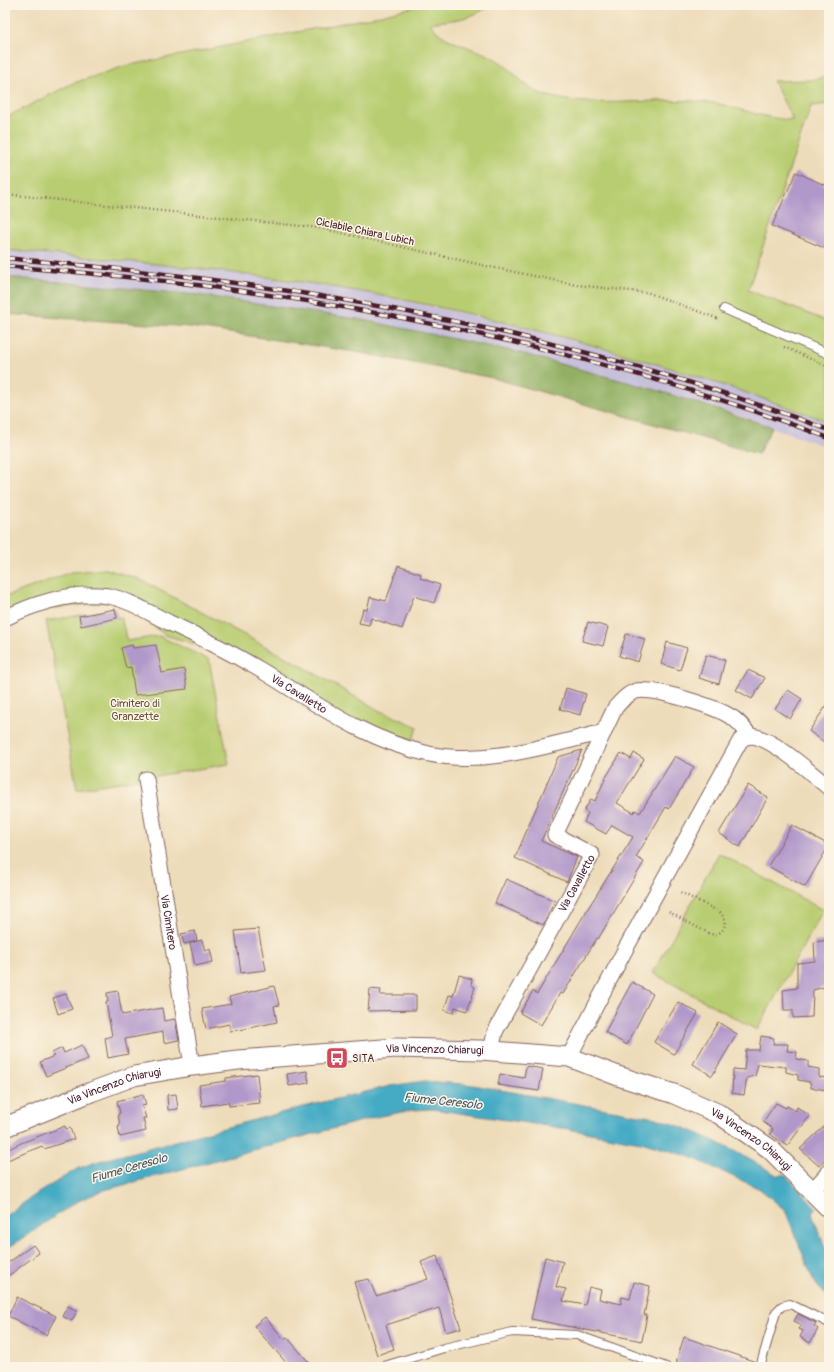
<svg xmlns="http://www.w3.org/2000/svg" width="834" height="1372" font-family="Pangolin,sans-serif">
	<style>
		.industrial { fill: #c6c0da }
		.green { fill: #b8cd71; stroke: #81764e }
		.forest { fill: #92b063; stroke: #6e6847 }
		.water { fill: #44abc4; stroke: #476578 }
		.building { fill: #b198cb }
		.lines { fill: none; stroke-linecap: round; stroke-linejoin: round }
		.service-casing { stroke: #83615d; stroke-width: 10 }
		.minor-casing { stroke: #83615d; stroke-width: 17 }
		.tertiary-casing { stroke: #83615d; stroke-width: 21 }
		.path { stroke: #83615d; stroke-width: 2.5; stroke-dasharray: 1 3; stroke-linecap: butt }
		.service { stroke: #fff; stroke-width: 8 }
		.minor { stroke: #fff; stroke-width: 15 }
		.tertiary { stroke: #fff; stroke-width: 19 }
		.rail-casing { stroke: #4a1f2b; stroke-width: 4.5 }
		.rail { stroke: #fcf5e5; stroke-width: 3; stroke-dasharray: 9; stroke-linecap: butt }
		.labels { text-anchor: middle; stroke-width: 3; stroke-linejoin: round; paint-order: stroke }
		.street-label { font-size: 11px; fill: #4a1f2b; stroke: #fcf5e5 }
		.park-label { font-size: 11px; fill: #6b5340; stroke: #fcf5e5 }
		.poi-label { font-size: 11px; fill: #4a1f2b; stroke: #fcf5e5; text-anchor: start }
		.water-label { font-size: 12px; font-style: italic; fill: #485768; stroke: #fcf5e5 }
	</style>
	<rect width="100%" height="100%" fill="#fcf5e5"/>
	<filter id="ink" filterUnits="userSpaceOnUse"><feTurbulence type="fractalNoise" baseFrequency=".025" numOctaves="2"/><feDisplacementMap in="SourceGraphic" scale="8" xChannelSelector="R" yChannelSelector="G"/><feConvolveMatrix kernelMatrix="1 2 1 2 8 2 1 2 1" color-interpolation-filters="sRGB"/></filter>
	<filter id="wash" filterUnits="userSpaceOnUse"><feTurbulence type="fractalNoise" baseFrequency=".012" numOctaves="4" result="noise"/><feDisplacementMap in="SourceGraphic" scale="16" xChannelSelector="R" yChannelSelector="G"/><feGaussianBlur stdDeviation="0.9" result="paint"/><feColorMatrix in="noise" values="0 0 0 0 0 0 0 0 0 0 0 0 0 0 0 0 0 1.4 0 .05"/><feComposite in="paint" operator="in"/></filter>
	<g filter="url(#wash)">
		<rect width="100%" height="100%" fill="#eddcb9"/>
		<path class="industrial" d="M 5,250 L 203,268 L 368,293 L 523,327 L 663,366 L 756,395 L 829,422 L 829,448 L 747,418 L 656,390 L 516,352 L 363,320 L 198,295 L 5,277 Z"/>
		<path class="green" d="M 422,5 L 491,5 C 467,21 456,19 430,23 C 442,43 471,46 490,56 C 510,65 523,88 544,95 C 599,111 657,95 713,103 C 742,108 763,119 793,120 L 773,81 L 810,80 L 829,76 L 829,104 L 811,106 L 748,290 L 829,322 L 829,422 C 679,367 525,322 368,293 C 248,271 126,261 5,250 L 5,118 L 71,84 L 125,66 L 368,18 Z
			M 106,569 L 139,579 L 295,662 L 378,710 L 418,727 L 410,745 L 371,732 L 228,654 L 165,635 L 119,600 L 40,610 L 5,625 L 5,597 L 71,572 Z
			M 115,609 L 117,618 L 121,617 L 127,641 L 159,636 L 209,660 L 229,764 L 77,789 L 46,621 Z
			M 719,853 L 823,910 L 757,1030 L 653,973 Z"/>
		<path class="forest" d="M 5,277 L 198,295 L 363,320 L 516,352 L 656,390 L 772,427 L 758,454 L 493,378 L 356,352 L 190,327 L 5,314 Z"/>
		<path class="water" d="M 425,1081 L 473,1085 L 656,1118 C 699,1131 740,1153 778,1176 L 784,1174 L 817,1208 L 812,1214 L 829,1258 L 829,1298 L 818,1287 L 812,1277 L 785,1210 L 760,1189 L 691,1157 L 641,1142 L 568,1129 L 432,1109 L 413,1110 L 380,1116 L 101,1191 L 76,1202 L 5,1250 L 5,1216 L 38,1193 L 77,1169 L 96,1162 L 307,1106 L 390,1086 Z"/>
		<g id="blocks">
			<path class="building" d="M 796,172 L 829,187 L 829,250 L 772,226 Z
				M 398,566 L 421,574 L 420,578 L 440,585 L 434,603 L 414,596 L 402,629 L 371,618 L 369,625 L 359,623 L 363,609 L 367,610 L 370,597 L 386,601 Z
				M 115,609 L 117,618 L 81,626 L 79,616 Z
				M 588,622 L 608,627 L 603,646 L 582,641 Z
				M 626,634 L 645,639 L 638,662 L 619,656 Z
				M 667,642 L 687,648 L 680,670 L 661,664 Z
				M 132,645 L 133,648 L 156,645 L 162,673 L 184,669 L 187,689 L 135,695 L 131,667 L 126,668 L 121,648 Z
				M 706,655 L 725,660 L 719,684 L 699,678 Z
				M 748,670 L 765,678 L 752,699 L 736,690 Z
				M 566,688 L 586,694 L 580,715 L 560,709 Z
				M 788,690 L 802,699 L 790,719 L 775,709 Z
				M 829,702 L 829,735 L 824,742 L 809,731 Z
				M 582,750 L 541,841 L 577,857 L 567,882 L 515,858 L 558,757 Z
				M 621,753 L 631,759 L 634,753 L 644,759 L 617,803 L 634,813 L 635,810 L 640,813 L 675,756 L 694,767 L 669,809 L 666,807 L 636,857 L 644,862 L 598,939 L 597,938 L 563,994 L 560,993 L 541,1025 L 520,1013 L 533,991 L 537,994 L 590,905 L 633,837 L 612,825 L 606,834 L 584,822 L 588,813 L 584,811 L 591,799 L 595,801 L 606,777 Z
				M 748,785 L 768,797 L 740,847 L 719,833 Z
				M 792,825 L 829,845 L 805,887 L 768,866 Z
				M 506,879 L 555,901 L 543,925 L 495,903 Z
				M 258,929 L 266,970 L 241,973 L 235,931 Z
				M 195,931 L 197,941 L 184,944 L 181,934 Z
				M 202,940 L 205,951 L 210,949 L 213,962 L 195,966 L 190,943 Z
				M 829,940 L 828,986 L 813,990 L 812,1017 L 793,1018 L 793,1010 L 784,1010 L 783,990 L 797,988 L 797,963 L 815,961 L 814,942 Z
				M 459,975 L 472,979 L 471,985 L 475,987 L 467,1011 L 455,1007 L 453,1013 L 444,1010 L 449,995 L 453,996 Z
				M 632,982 L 653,994 L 627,1045 L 605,1032 Z
				M 274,986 L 279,1005 L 274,1006 L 277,1022 L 245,1029 L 230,1031 L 229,1024 L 206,1029 L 202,1009 L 231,1004 L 229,997 Z
				M 370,989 L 381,990 L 380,995 L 416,995 L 416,1010 L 368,1011 Z
				M 118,991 L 122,1015 L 162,1008 L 164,1021 L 175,1019 L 179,1040 L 164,1043 L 163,1032 L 125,1039 L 128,1054 L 108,1058 L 105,1038 L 112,1036 L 106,1002 L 108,1002 L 107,993 Z
				M 66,994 L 72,1009 L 58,1014 L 53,998 Z
				M 678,1002 L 698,1013 L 674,1054 L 654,1042 Z
				M 718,1022 L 737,1034 L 712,1076 L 693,1064 Z
				M 761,1036 L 774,1038 L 773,1044 L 788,1044 L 787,1051 L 797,1052 L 796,1059 L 808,1061 L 808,1067 L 819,1069 L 819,1077 L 829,1078 L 829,1090 L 811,1088 L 810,1082 L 798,1080 L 798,1075 L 786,1072 L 786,1067 L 758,1064 L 755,1076 L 747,1078 L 744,1095 L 732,1093 L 733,1069 L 744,1070 L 746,1050 L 759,1050 Z
				M 82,1045 L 88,1059 L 46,1076 L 40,1062 L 54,1056 L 52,1053 L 62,1048 L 64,1053 Z
				M 526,1066 L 543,1069 L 539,1091 L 498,1085 L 500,1074 L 524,1078 Z
				M 307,1071 L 309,1083 L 289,1086 L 287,1074 Z
				M 257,1074 L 260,1103 L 229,1106 L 228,1102 L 202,1106 L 199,1085 L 226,1081 L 226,1078 Z
				M 143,1094 L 146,1105 L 142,1106 L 146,1118 L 143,1118 L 146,1131 L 120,1137 L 118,1127 L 120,1126 L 118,1114 L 120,1113 L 117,1101 Z
				M 176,1094 L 178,1109 L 168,1110 L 167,1095 Z
				M 776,1103 L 786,1108 L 787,1106 L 796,1111 L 797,1107 L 810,1116 L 787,1146 L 770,1134 L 773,1129 L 763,1122 Z
				M 829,1122 L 829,1155 L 819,1166 L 800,1149 Z
				M 65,1126 L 66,1129 L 70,1128 L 74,1139 L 44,1149 L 42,1146 L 5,1161 L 5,1151 L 21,1143 Z
				M 33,1245 L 39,1253 L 5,1278 L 5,1265 Z
				M 437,1256 L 461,1328 L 446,1332 L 439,1308 L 386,1325 L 394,1349 L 377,1355 L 354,1282 L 369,1279 L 376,1296 L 428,1279 L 421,1262 Z
				M 545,1257 L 563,1262 L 556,1287 L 566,1289 L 563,1301 L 585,1305 L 589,1287 L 601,1290 L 599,1299 L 621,1304 L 622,1297 L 630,1299 L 634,1282 L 650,1286 L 644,1315 L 647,1315 L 642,1341 L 531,1319 Z
				M 17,1297 L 56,1316 L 46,1335 L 8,1316 Z
				M 68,1306 L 77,1311 L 72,1321 L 62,1316 Z
				M 798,1314 L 816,1323 L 814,1326 L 818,1329 L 810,1343 L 800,1337 L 803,1331 L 799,1329 L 802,1325 L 794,1321 Z
				M 265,1317 L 284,1339 L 287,1337 L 313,1367 L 290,1367 L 254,1326 Z
				M 684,1337 L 756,1362 L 755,1367 L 690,1367 L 676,1362 Z"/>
		</g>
	</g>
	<g filter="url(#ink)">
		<use href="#blocks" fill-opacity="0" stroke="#83615d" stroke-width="1"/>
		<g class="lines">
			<g class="service-casing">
				<path id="service" d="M 724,309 L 829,354
					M 381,1367 L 444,1348 L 512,1332 L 577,1335 L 666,1367
					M 760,1367 L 776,1312 L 782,1306 L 790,1304 L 829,1323"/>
			</g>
			<g class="minor-casing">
				<g id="minor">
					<path id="s1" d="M 5,618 C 36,603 73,591 108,596 C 130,600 149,613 170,623 C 200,637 230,652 259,669 C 314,702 365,740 429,754 C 487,766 547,745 604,732"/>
					<path id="s2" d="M 146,779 L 192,1066"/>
					<path id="s3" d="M 491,1051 L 495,1032 L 592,855 L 555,835 L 615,708 C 621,701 627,694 636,691 C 653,687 712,706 728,715 C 737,719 744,728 750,736"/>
					<path d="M 569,1057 L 626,948 L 740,741 C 743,738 746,736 751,736 C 772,737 812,774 829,788"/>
					<path d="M 813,1190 L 829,1172"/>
				</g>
			</g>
			<g class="tertiary-casing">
				<g id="tertiary">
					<path id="s4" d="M 5,1127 L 91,1092 L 134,1076 L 192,1066 L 238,1060 L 396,1048 L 480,1050 L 569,1057 L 618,1076 L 674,1094 L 719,1114 L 770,1149 L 829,1208"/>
				</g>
			</g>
			<path class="path" d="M 5,194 L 320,228 L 486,266 L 577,285 L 649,293 L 719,319
				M 784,347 L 829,367
				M 669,912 L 710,934 C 720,936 724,930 726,921 L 720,912 L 680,892"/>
			<use href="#service" class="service"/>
			<use href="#minor" class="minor"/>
			<use href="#tertiary" class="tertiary"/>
			<g class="rail-casing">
				<path id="rail" d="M 5,258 C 77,265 149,271 220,281 C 425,308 636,357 829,430
					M 5,266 C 77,272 149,278 220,288 C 427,316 634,364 829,438"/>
			</g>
			<use href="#rail" class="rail"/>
		</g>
	</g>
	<defs>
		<g id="bus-square" transform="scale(1.15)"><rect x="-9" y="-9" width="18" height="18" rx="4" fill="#d1495b" stroke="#fcf5e5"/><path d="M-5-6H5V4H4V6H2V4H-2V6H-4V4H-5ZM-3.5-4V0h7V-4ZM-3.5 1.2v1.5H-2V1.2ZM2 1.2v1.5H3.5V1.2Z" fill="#fff"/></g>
	</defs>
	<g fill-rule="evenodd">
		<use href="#bus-square" x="337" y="1058"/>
	</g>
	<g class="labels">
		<g class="street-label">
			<text transform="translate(365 231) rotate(12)" y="4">Ciclabile Chiara Lubich</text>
			<text dy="4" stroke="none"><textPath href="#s1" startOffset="322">Via Cavalletto</textPath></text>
			<text dy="4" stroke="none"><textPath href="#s3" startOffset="189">Via Cavalletto</textPath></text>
			<text dy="4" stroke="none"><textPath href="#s2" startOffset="145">Via Cimitero</textPath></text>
			<text dy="4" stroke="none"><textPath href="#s4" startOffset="441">Via Vincenzo Chiarugi</textPath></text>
			<text dy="4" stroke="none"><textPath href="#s4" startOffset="117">Via Vincenzo Chiarugi</textPath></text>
			<text dy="4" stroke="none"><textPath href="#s4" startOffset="777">Via Vincenzo Chiarugi</textPath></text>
		</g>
		<g class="park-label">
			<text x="135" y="707">Cimitero di<tspan x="135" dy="13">Granzette</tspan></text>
		</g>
		<g class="poi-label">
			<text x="352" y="1062">SITA</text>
		</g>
		<g class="water-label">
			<text transform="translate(443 1101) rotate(6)" y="4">Fiume Ceresolo</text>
			<text transform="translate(129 1168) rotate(-16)" y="4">Fiume Ceresolo</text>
		</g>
	</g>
	<rect width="834" height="1372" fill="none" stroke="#fcf5e5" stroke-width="20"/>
</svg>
